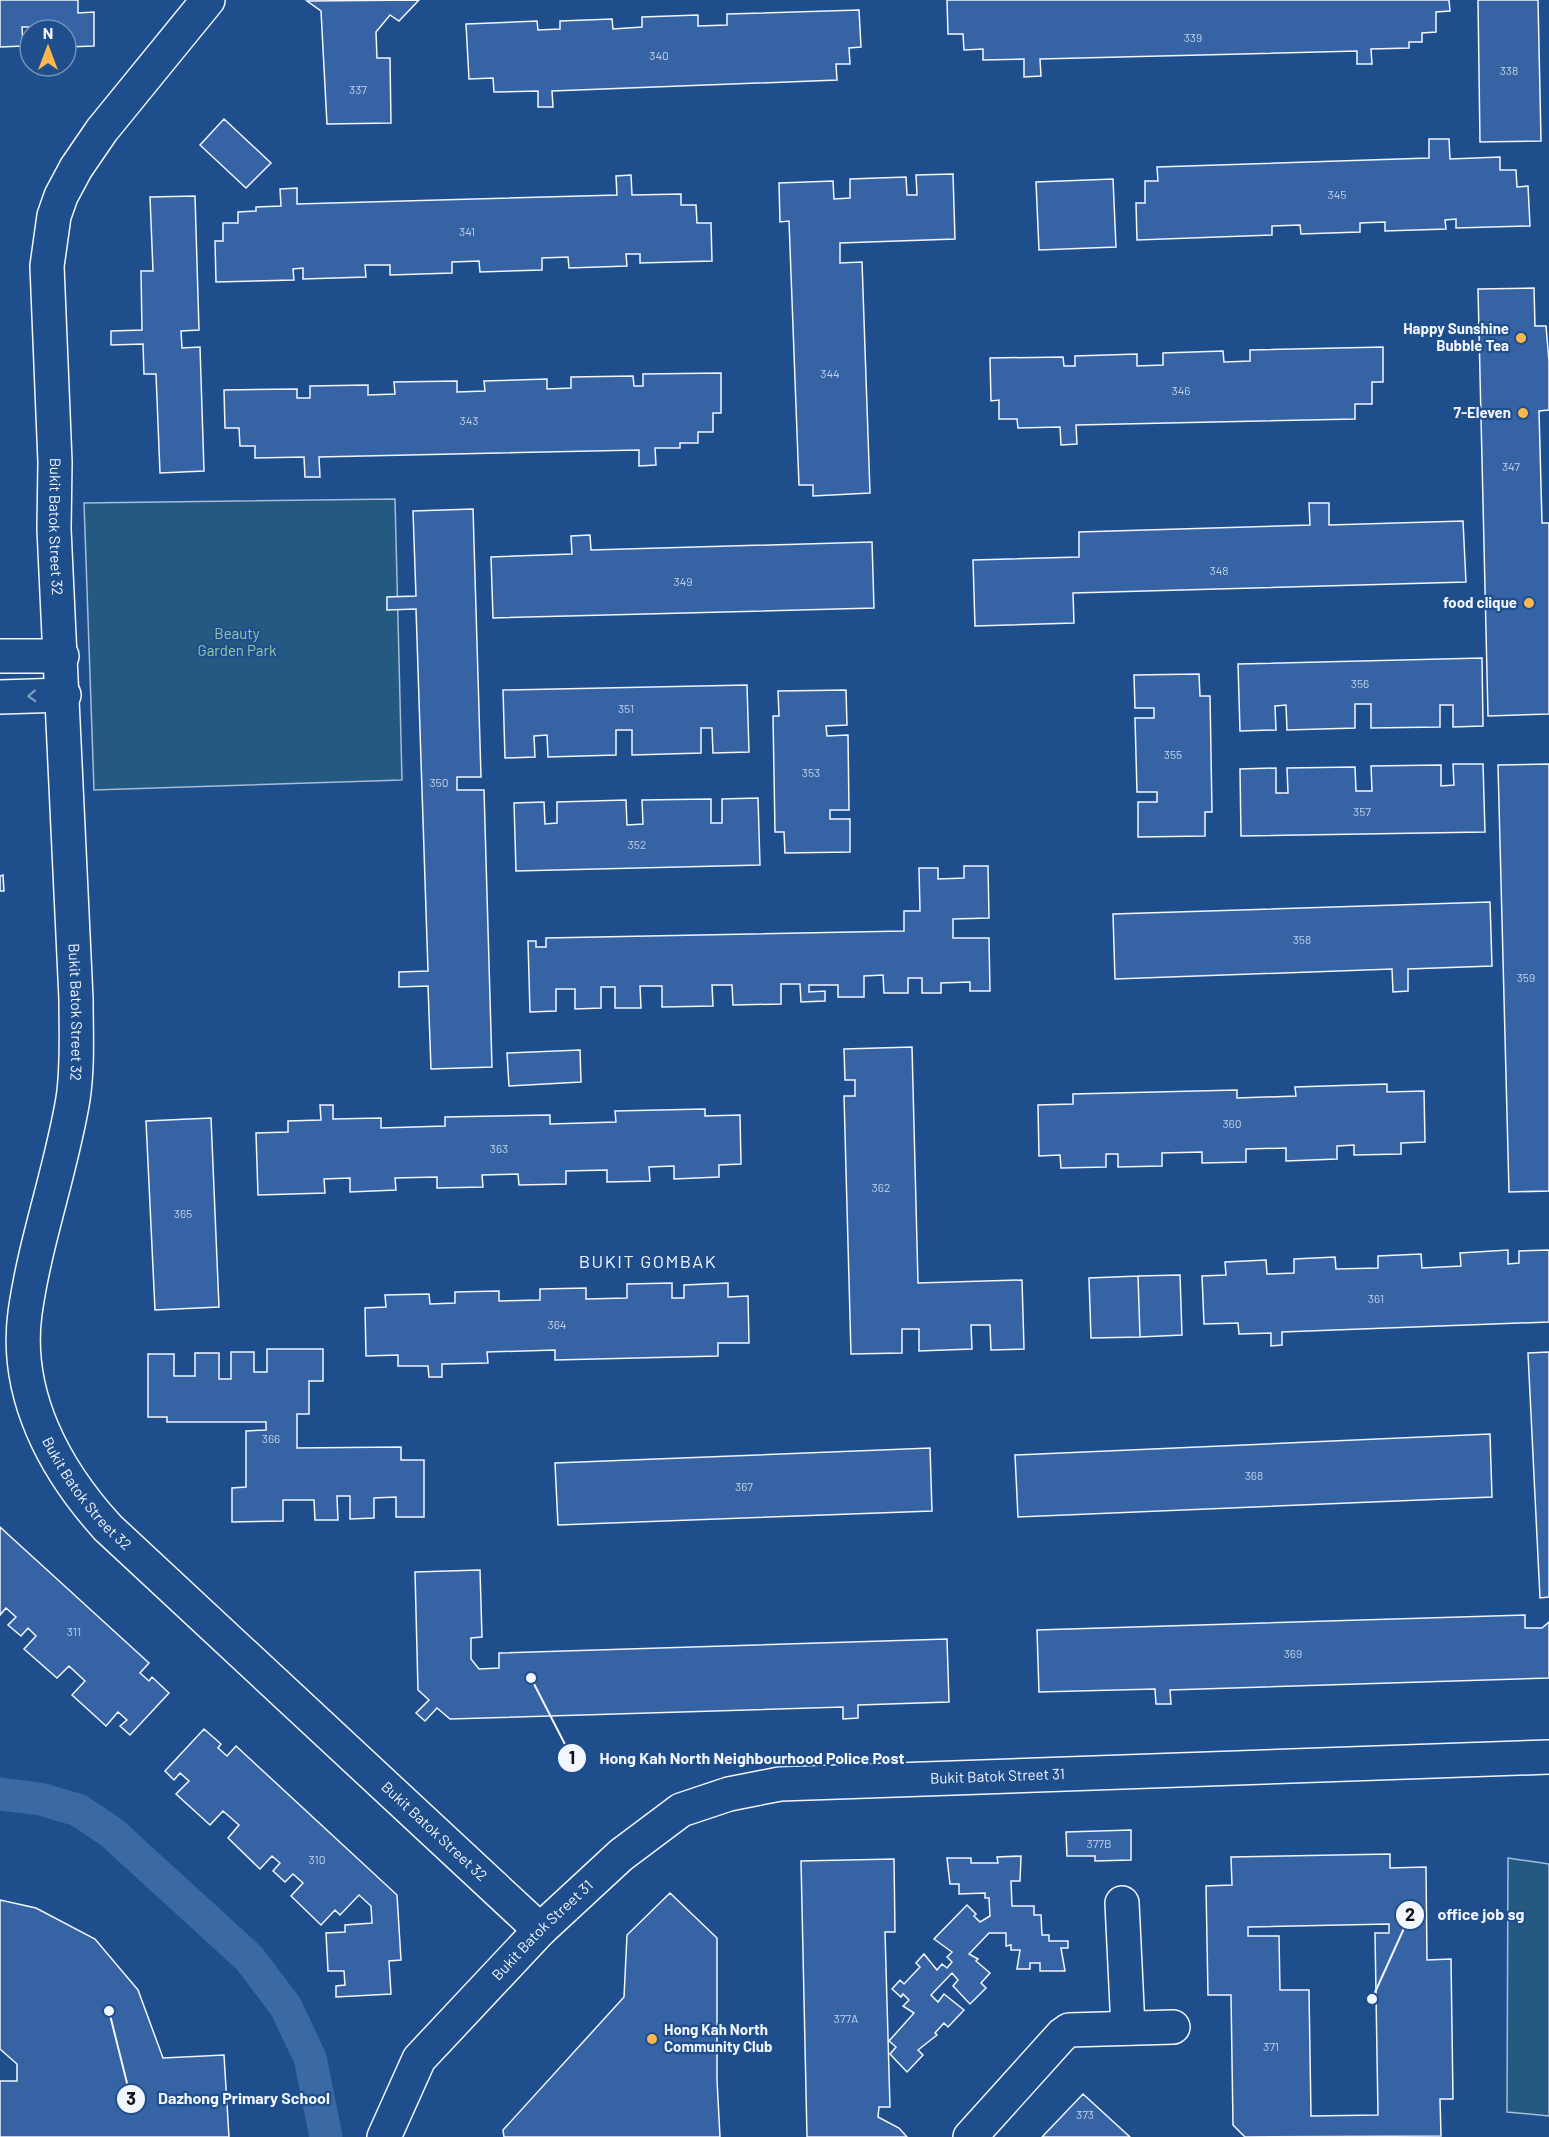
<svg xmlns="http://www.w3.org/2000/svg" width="1549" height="2137" font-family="Barlow,sans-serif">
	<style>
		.green { fill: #245a82; stroke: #a8bbd7; stroke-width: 1.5 }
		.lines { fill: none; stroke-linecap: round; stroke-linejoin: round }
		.canal { stroke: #3b69a3; stroke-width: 33 }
		.building { fill: #3563a3; stroke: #f2f6ff; stroke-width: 1.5; fill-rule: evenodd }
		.minor-casing { stroke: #f2f6ff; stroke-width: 36 }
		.minor { stroke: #1f4e8c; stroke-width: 33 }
		.oneway { stroke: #7e9ac0 }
		.poi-dot { fill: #ffb74d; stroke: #1f4e8c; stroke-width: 2 }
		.labels { text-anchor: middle; stroke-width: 4.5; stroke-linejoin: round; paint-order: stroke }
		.number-label { font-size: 12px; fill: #c3d1e8 }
		.poi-label { font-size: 15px; font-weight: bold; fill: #f2f6ff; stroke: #1f4e8c; text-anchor: end }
		.street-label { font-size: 15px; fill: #f2f6ff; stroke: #1f4e8c }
		.park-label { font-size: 15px; fill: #97c8a6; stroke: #1f4e8c }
		.quarter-label { font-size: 18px; letter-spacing: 1.5px; fill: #f2f6ff; stroke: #1f4e8c }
		.leader { fill: none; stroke: #f2f6ff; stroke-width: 2 }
		.callout-dot { fill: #f2f6ff; stroke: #1f4e8c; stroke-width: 2 }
		.mark-label { font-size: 18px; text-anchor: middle; font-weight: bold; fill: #111 }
		.callout-label { font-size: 16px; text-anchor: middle; font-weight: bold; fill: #f2f6ff; stroke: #1f4e8c; stroke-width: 4.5; stroke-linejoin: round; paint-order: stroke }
	</style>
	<rect width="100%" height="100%" fill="#1f4e8c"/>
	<path class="green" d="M 395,499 L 402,780 L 94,790 L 84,503 Z
		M 1508,1858 L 1549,1864 L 1549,2116 L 1507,2112 Z"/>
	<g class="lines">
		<path class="canal" d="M 0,1794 L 40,1799 L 78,1810 L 111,1832 L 249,1958 L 286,2007 L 310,2058 L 326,2137"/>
	</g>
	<path class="building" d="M 0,0 L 78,0 L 78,13 L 94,12 L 94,46 L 66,47 L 66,30 L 43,30 L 43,27 L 22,27 L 23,46 L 0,47 Z
		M 419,0 L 399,21 L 390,15 L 376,32 L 377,58 L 390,58 L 391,123 L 327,124 L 321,11 L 307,1 Z
		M 947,0 L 1449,0 L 1450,11 L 1436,12 L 1436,32 L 1422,33 L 1422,42 L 1409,42 L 1409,48 L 1371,49 L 1372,64 L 1357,64 L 1357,51 L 1040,59 L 1041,76 L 1024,77 L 1024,59 L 983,60 L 983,49 L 964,50 L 963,34 L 948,34 Z
		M 1478,0 L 1538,0 L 1541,141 L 1480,142 Z
		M 859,10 L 861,47 L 849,48 L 850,64 L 836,64 L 837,80 L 552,91 L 553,107 L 538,107 L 538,91 L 494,92 L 493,78 L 469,79 L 466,24 L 537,21 L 538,30 L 560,29 L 560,21 L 612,19 L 613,29 L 642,27 L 642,17 L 698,15 L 698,26 L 727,25 L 727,14 Z
		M 224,119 L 271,163 L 246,188 L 200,145 Z
		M 1429,139 L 1449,139 L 1450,159 L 1500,157 L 1500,170 L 1516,170 L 1517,187 L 1528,186 L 1530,226 L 1456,228 L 1456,219 L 1445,220 L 1446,229 L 1385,231 L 1385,222 L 1360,223 L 1360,232 L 1301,234 L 1300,225 L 1272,226 L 1272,235 L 1137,240 L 1136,203 L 1145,203 L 1145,181 L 1158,181 L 1157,167 L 1429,158 Z
		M 953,174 L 955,239 L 840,243 L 840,263 L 862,262 L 870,493 L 813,496 L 813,485 L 799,485 L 789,221 L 780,222 L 779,183 L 833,181 L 834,199 L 850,198 L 850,179 L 906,177 L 907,195 L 917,195 L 916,175 Z
		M 631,175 L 632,195 L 681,194 L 681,205 L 696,205 L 697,223 L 711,223 L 712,261 L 640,263 L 640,254 L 626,254 L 627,266 L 569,268 L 568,257 L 542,258 L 542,270 L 480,272 L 479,261 L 452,262 L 452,273 L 390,275 L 390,265 L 365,265 L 366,277 L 303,279 L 303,268 L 293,269 L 294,280 L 216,282 L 215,241 L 223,241 L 223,223 L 238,223 L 238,212 L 256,211 L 256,207 L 281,206 L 280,189 L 297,188 L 297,204 L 617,195 L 616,176 Z
		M 1113,179 L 1116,247 L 1039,250 L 1036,182 Z
		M 195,196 L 199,330 L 181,331 L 182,348 L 200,347 L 204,471 L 160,473 L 156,374 L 144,374 L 143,344 L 111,345 L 111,331 L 142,330 L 141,271 L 153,271 L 150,197 Z
		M 1534,288 L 1535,326 L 1546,326 L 1549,361 L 1549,410 L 1539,411 L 1542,523 L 1549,523 L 1549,714 L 1488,716 L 1478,289 Z
		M 1383,347 L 1383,382 L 1372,382 L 1372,404 L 1355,404 L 1355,419 L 1076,425 L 1077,444 L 1061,445 L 1060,427 L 1018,428 L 1017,419 L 999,419 L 999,400 L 991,401 L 990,358 L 1063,357 L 1064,366 L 1075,366 L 1075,356 L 1137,354 L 1137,366 L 1163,365 L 1163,353 L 1223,351 L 1224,362 L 1250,361 L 1250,350 Z
		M 721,373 L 721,413 L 713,413 L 713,432 L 698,432 L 698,443 L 680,443 L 680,448 L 655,448 L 656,465 L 639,466 L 639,450 L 319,457 L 320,477 L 305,477 L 304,457 L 255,458 L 255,446 L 240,446 L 239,428 L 225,428 L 224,390 L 297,389 L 297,398 L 310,398 L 310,386 L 368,385 L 368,395 L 395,394 L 394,382 L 457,381 L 457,392 L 485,391 L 484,381 L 547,379 L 547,389 L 571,388 L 571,377 L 633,376 L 634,386 L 643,386 L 643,374 Z
		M 1309,503 L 1329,503 L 1329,525 L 1463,521 L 1466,582 L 1073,593 L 1074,623 L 975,626 L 973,560 L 1079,557 L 1079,532 L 1310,525 Z
		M 473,509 L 481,777 L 457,777 L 457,790 L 484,790 L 492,1067 L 431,1069 L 428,986 L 399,987 L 399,972 L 428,971 L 416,609 L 387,610 L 387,597 L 416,596 L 413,511 Z
		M 590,535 L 591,550 L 872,542 L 874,608 L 493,618 L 491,557 L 572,554 L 571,536 Z
		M 1482,658 L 1483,726 L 1453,727 L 1453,705 L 1440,705 L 1440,727 L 1371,728 L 1371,704 L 1355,704 L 1355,728 L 1287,730 L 1286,705 L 1275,706 L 1276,730 L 1240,731 L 1238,664 Z
		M 1199,674 L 1200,696 L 1210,696 L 1212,812 L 1205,812 L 1205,836 L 1138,837 L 1138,802 L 1157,802 L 1157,792 L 1137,792 L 1135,718 L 1154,718 L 1154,708 L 1135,708 L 1134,675 Z
		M 747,685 L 749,752 L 713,753 L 712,728 L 701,728 L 701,753 L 632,755 L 632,730 L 616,730 L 616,755 L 548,757 L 547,735 L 534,736 L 535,757 L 505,758 L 503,690 Z
		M 846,690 L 847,725 L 826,726 L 827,736 L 848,735 L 849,810 L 830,810 L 830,819 L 850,819 L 850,852 L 785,853 L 784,832 L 775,832 L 773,716 L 779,716 L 778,691 Z
		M 1453,764 L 1483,764 L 1485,832 L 1241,836 L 1240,769 L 1276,768 L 1276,793 L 1288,793 L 1287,768 L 1355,767 L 1356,791 L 1372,791 L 1371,766 L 1441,765 L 1441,786 L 1454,785 Z
		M 1549,764 L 1549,1191 L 1509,1192 L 1498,765 Z
		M 758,798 L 760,865 L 516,871 L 514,803 L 544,802 L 545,824 L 557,823 L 557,802 L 626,800 L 627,825 L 643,824 L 642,800 L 711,799 L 711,823 L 722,823 L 722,799 Z
		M 964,866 L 988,866 L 989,918 L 953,919 L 953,938 L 989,938 L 990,991 L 970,991 L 970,982 L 941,983 L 941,993 L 922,993 L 922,978 L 908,978 L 908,993 L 884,993 L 883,975 L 864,976 L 864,997 L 838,997 L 838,985 L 809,985 L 809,992 L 825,991 L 825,1001 L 801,1002 L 800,984 L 781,984 L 781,1004 L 733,1005 L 732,985 L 712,985 L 713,1006 L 662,1007 L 662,986 L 640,986 L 641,1008 L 615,1008 L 615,987 L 601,987 L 601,1008 L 575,1009 L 575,989 L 556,989 L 556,1011 L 530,1012 L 528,941 L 536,941 L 536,947 L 546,947 L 546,938 L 904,931 L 904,911 L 920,911 L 919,868 L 938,868 L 938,879 L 964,878 Z
		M 3,875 L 4,891 L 0,891 L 0,876 Z
		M 1490,902 L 1492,966 L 1408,969 L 1408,991 L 1393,992 L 1392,969 L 1115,979 L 1113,914 Z
		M 912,1047 L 918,1283 L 1022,1280 L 1024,1349 L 991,1350 L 990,1325 L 971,1325 L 972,1349 L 919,1351 L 919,1329 L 902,1329 L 902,1353 L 851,1354 L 844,1096 L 855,1096 L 855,1080 L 845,1080 L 844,1049 Z
		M 580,1050 L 581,1082 L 509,1086 L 507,1053 Z
		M 1387,1084 L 1387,1092 L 1424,1091 L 1425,1142 L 1401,1143 L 1401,1154 L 1354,1155 L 1354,1145 L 1337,1146 L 1337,1159 L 1286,1161 L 1286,1148 L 1246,1149 L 1246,1162 L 1202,1163 L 1202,1152 L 1162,1153 L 1162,1166 L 1118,1167 L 1118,1154 L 1106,1154 L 1106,1167 L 1061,1168 L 1060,1155 L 1039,1156 L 1038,1105 L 1073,1104 L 1073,1094 L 1237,1090 L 1237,1098 L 1296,1096 L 1295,1087 Z
		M 320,1105 L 333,1105 L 333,1119 L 381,1118 L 381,1128 L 445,1126 L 445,1117 L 550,1115 L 550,1124 L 616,1122 L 615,1111 L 705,1109 L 705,1116 L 740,1115 L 741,1164 L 719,1165 L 719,1177 L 674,1179 L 674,1166 L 649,1167 L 650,1181 L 607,1182 L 607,1170 L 566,1171 L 566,1184 L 519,1185 L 518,1174 L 482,1175 L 483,1187 L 437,1188 L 437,1177 L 395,1178 L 396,1190 L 350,1192 L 350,1178 L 324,1179 L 325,1193 L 258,1195 L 256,1133 L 288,1132 L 288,1121 L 321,1120 Z
		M 211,1118 L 219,1307 L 155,1310 L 146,1121 Z
		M 1508,1250 L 1508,1264 L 1519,1263 L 1519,1251 L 1549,1250 L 1549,1322 L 1282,1332 L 1282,1345 L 1271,1346 L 1271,1333 L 1239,1334 L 1238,1323 L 1204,1324 L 1202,1276 L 1226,1275 L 1225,1262 L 1266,1260 L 1267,1274 L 1294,1273 L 1294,1259 L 1335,1257 L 1336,1269 L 1378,1268 L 1378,1256 L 1421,1254 L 1422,1268 L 1461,1266 L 1460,1253 Z
		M 1180,1275 L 1182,1335 L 1140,1337 L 1138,1276 Z
		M 1138,1276 L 1140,1337 L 1091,1338 L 1089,1278 Z
		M 672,1283 L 672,1298 L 684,1298 L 684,1285 L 728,1283 L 728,1297 L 748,1296 L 749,1343 L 718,1343 L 718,1356 L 555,1360 L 555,1350 L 487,1352 L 488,1363 L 442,1364 L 442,1377 L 429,1377 L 428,1366 L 398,1366 L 398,1355 L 366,1356 L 365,1308 L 386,1307 L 385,1295 L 429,1294 L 430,1304 L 455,1303 L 455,1292 L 499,1291 L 499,1301 L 540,1300 L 540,1289 L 586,1288 L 586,1299 L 627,1298 L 627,1284 Z
		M 267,1349 L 323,1349 L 323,1381 L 309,1381 L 309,1414 L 297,1414 L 297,1448 L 401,1447 L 401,1460 L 424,1460 L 424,1517 L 396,1517 L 396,1497 L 374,1498 L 374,1518 L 350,1519 L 350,1496 L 337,1496 L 338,1520 L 315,1520 L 314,1500 L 283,1500 L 283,1521 L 232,1522 L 232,1488 L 246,1487 L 246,1431 L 266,1430 L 266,1422 L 167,1422 L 167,1417 L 148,1417 L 148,1354 L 174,1354 L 174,1376 L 195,1376 L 195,1353 L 219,1353 L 219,1379 L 231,1379 L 231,1352 L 254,1352 L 254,1372 L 267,1372 Z
		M 1549,1352 L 1549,1597 L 1540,1598 L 1528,1353 Z
		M 1490,1434 L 1492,1497 L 1018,1517 L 1015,1455 Z
		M 930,1448 L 932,1511 L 558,1525 L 555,1463 Z
		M 0,1527 L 149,1663 L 140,1673 L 149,1681 L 152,1677 L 169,1693 L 130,1735 L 120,1726 L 127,1720 L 118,1712 L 106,1726 L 72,1695 L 85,1681 L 69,1666 L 57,1678 L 24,1649 L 36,1636 L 28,1628 L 21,1636 L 8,1625 L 16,1617 L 6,1608 L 0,1615 Z
		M 480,1570 L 482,1637 L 471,1638 L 471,1659 L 479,1669 L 499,1668 L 499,1653 L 947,1639 L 949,1702 L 858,1705 L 858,1718 L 843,1719 L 843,1707 L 450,1719 L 437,1708 L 425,1721 L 416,1713 L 429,1700 L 418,1690 L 415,1572 Z
		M 1525,1615 L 1525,1628 L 1542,1628 L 1549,1622 L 1549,1678 L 1170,1690 L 1171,1704 L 1156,1704 L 1155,1689 L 1039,1692 L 1037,1630 Z
		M 204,1729 L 221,1744 L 218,1748 L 227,1756 L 236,1746 L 397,1895 L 401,1960 L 389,1961 L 391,1994 L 336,1997 L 336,1986 L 345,1985 L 344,1971 L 328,1971 L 326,1933 L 345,1932 L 345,1925 L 372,1923 L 371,1906 L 359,1895 L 340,1915 L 335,1910 L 321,1925 L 291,1896 L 303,1883 L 293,1874 L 285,1882 L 273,1871 L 280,1863 L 272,1856 L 260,1869 L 228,1838 L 239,1825 L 223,1811 L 210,1825 L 176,1794 L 189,1781 L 180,1773 L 174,1780 L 165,1771 Z
		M 1131,1830 L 1131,1860 L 1095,1861 L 1095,1856 L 1067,1856 L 1066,1832 Z
		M 1390,1854 L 1390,1868 L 1426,1867 L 1427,1960 L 1451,1959 L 1453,2099 L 1440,2099 L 1441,2136 L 1245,2137 L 1233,2125 L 1231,1995 L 1208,1995 L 1206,1886 L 1232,1885 L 1231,1857 ZM 1389,1924 L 1389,1933 L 1375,1933 L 1378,2115 L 1311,2116 L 1309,1990 L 1280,1990 L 1279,1936 L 1248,1936 L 1248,1927 Z
		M 1021,1856 L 1020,1881 L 1011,1881 L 1012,1906 L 1034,1906 L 1034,1915 L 1041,1915 L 1042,1935 L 1049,1935 L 1049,1941 L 1068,1941 L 1068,1948 L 1061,1948 L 1065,1971 L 1040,1971 L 1040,1963 L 1030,1963 L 1030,1969 L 1017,1969 L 1020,1950 L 1011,1950 L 1011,1945 L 1006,1946 L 1006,1933 L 989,1933 L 969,1954 L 978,1959 L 976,1961 L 990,1973 L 981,1983 L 986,1988 L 970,2004 L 953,1986 L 958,1980 L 952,1973 L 931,1995 L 938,2002 L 944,1994 L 964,2010 L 948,2027 L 944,2023 L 935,2033 L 937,2035 L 918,2050 L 923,2055 L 907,2072 L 890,2054 L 896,2047 L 889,2041 L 914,2013 L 903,2006 L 909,2000 L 903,1994 L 901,1997 L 892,1989 L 900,1980 L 904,1984 L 920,1967 L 916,1963 L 924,1954 L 937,1970 L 942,1964 L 947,1968 L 952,1962 L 947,1957 L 952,1952 L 934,1939 L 967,1905 L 976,1914 L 974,1916 L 980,1922 L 990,1916 L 989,1898 L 985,1898 L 985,1893 L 959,1894 L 959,1884 L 950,1884 L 947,1858 L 971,1858 L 971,1863 L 998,1863 L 997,1857 Z
		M 894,1859 L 895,1932 L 885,1932 L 890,2107 L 879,2107 L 878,2117 L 899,2128 L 907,2137 L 807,2137 L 801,1861 Z
		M 670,1893 L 717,1938 L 717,2080 L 720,2137 L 504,2137 L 503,2130 L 624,1997 L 627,1935 Z
		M 0,1900 L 36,1908 L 95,1939 L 138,1990 L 163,2058 L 224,2055 L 229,2137 L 0,2137 L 0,2081 L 17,2081 L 17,2064 L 0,2049 Z
		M 1083,2094 L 1130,2137 L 1042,2137 Z"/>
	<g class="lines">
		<g class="minor-casing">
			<g id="minor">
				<path id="s1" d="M 208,0 L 102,130 L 76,168 L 61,196 L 54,216 L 47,266 L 55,462 L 54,529 L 76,999 C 76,1032 78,1066 73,1099 C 61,1171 35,1241 25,1313 C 14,1395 55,1470 108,1528 L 540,1930"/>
				<path d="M 0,656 L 62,656"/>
				<path d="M 0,697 L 64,695"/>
				<path d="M 1122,1903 L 1128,2028"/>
				<path id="s2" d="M 384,2137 L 419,2059 L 540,1930 L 621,1855 L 681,1810 L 729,1794 L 780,1784 L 1549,1757"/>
				<path d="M 970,2137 L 1062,2035 L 1069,2030 L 1173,2027"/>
			</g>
		</g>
		<use href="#minor" class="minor"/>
	</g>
	<defs><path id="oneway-chevron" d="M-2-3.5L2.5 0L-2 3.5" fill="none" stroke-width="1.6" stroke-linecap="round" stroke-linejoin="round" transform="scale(1.5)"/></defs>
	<use class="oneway" href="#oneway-chevron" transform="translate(32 696) rotate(178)"/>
	<g class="poi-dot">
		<circle cx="1521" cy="338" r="6"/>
		<circle cx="1523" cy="413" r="6"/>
		<circle cx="1529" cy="603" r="6"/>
		<circle cx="652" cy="2039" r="6"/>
	</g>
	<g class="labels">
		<g class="number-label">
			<text x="1193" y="42">339</text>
			<text x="659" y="60">340</text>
			<text x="1509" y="75">338</text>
			<text x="358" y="94">337</text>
			<text x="1337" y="199">345</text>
			<text x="467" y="236">341</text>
			<text x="830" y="378">344</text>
			<text x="1181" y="395">346</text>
			<text x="469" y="425">343</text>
			<text x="1511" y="471">347</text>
			<text x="1219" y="575">348</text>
			<text x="683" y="586">349</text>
			<text x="1360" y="688">356</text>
			<text x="626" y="713">351</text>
			<text x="1173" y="759">355</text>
			<text x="811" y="777">353</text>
			<text x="439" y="787">350</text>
			<text x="1362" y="816">357</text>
			<text x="637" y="849">352</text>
			<text x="1302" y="944">358</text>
			<text x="1526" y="982">359</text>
			<text x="1232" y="1128">360</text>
			<text x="499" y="1153">363</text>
			<text x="881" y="1192">362</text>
			<text x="183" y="1218">365</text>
			<text x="1376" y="1303">361</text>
			<text x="557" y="1329">364</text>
			<text x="271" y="1443">366</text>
			<text x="1254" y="1480">368</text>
			<text x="744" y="1491">367</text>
			<text x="74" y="1636">311</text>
			<text x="1293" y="1658">369</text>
			<text x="1099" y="1848">377B</text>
			<text x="317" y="1864">310</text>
			<text x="846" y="2023">377A</text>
			<text x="1271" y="2051">371</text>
			<text x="1085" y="2119">373</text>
		</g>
		<g class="poi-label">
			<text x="1509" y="334">Happy Sunshine<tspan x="1509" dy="17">Bubble Tea</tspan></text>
			<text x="1511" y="418">7-Eleven</text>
			<text x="1517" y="608">food clique</text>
			<text x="664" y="2035" text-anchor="start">Hong Kah North<tspan x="664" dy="17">Community Club</tspan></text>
		</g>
		<g class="street-label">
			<text dy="5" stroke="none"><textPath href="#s1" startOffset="578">Bukit Batok Street 32</textPath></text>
			<text dy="5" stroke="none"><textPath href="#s1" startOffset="1064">Bukit Batok Street 32</textPath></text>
			<text dy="5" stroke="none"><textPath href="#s1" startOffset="1568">Bukit Batok Street 32</textPath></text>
			<text dy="5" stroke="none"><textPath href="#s2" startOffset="768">Bukit Batok Street 31</textPath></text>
			<text dy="5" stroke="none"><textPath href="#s1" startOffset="2054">Bukit Batok Street 32</textPath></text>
			<text dy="5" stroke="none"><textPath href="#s2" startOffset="264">Bukit Batok Street 31</textPath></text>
		</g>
		<g class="park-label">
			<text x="237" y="639">Beauty<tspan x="237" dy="17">Garden Park</tspan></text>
		</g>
		<g class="quarter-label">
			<text x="648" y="1268">BUKIT GOMBAK</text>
		</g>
	</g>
	<path class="leader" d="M531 1678L572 1758M1372 1999L1410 1915M109 2011L131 2099"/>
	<g class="callout-dot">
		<circle cx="531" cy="1678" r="6"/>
		<circle cx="1372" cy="1999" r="6"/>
		<circle cx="109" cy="2011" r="6"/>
		<circle cx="572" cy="1758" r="15"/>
		<circle cx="1410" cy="1915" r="15"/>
		<circle cx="131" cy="2099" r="15"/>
	</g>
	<g class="mark-label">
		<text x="572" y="1764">1</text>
		<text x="1410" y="1921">2</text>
		<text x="131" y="2105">3</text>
	</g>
	<g class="callout-label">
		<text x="752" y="1764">Hong Kah North Neighbourhood Police Post</text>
		<text x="1481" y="1920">office job sg</text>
		<text x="244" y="2104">Dazhong Primary School</text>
	</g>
	<g transform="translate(48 48)"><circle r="28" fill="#1f4e8c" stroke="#7391ba" stroke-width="1.5"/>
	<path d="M0-4.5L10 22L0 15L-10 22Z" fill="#ffb74d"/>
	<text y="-9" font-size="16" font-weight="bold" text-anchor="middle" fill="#f2f6ff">N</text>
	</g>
</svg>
